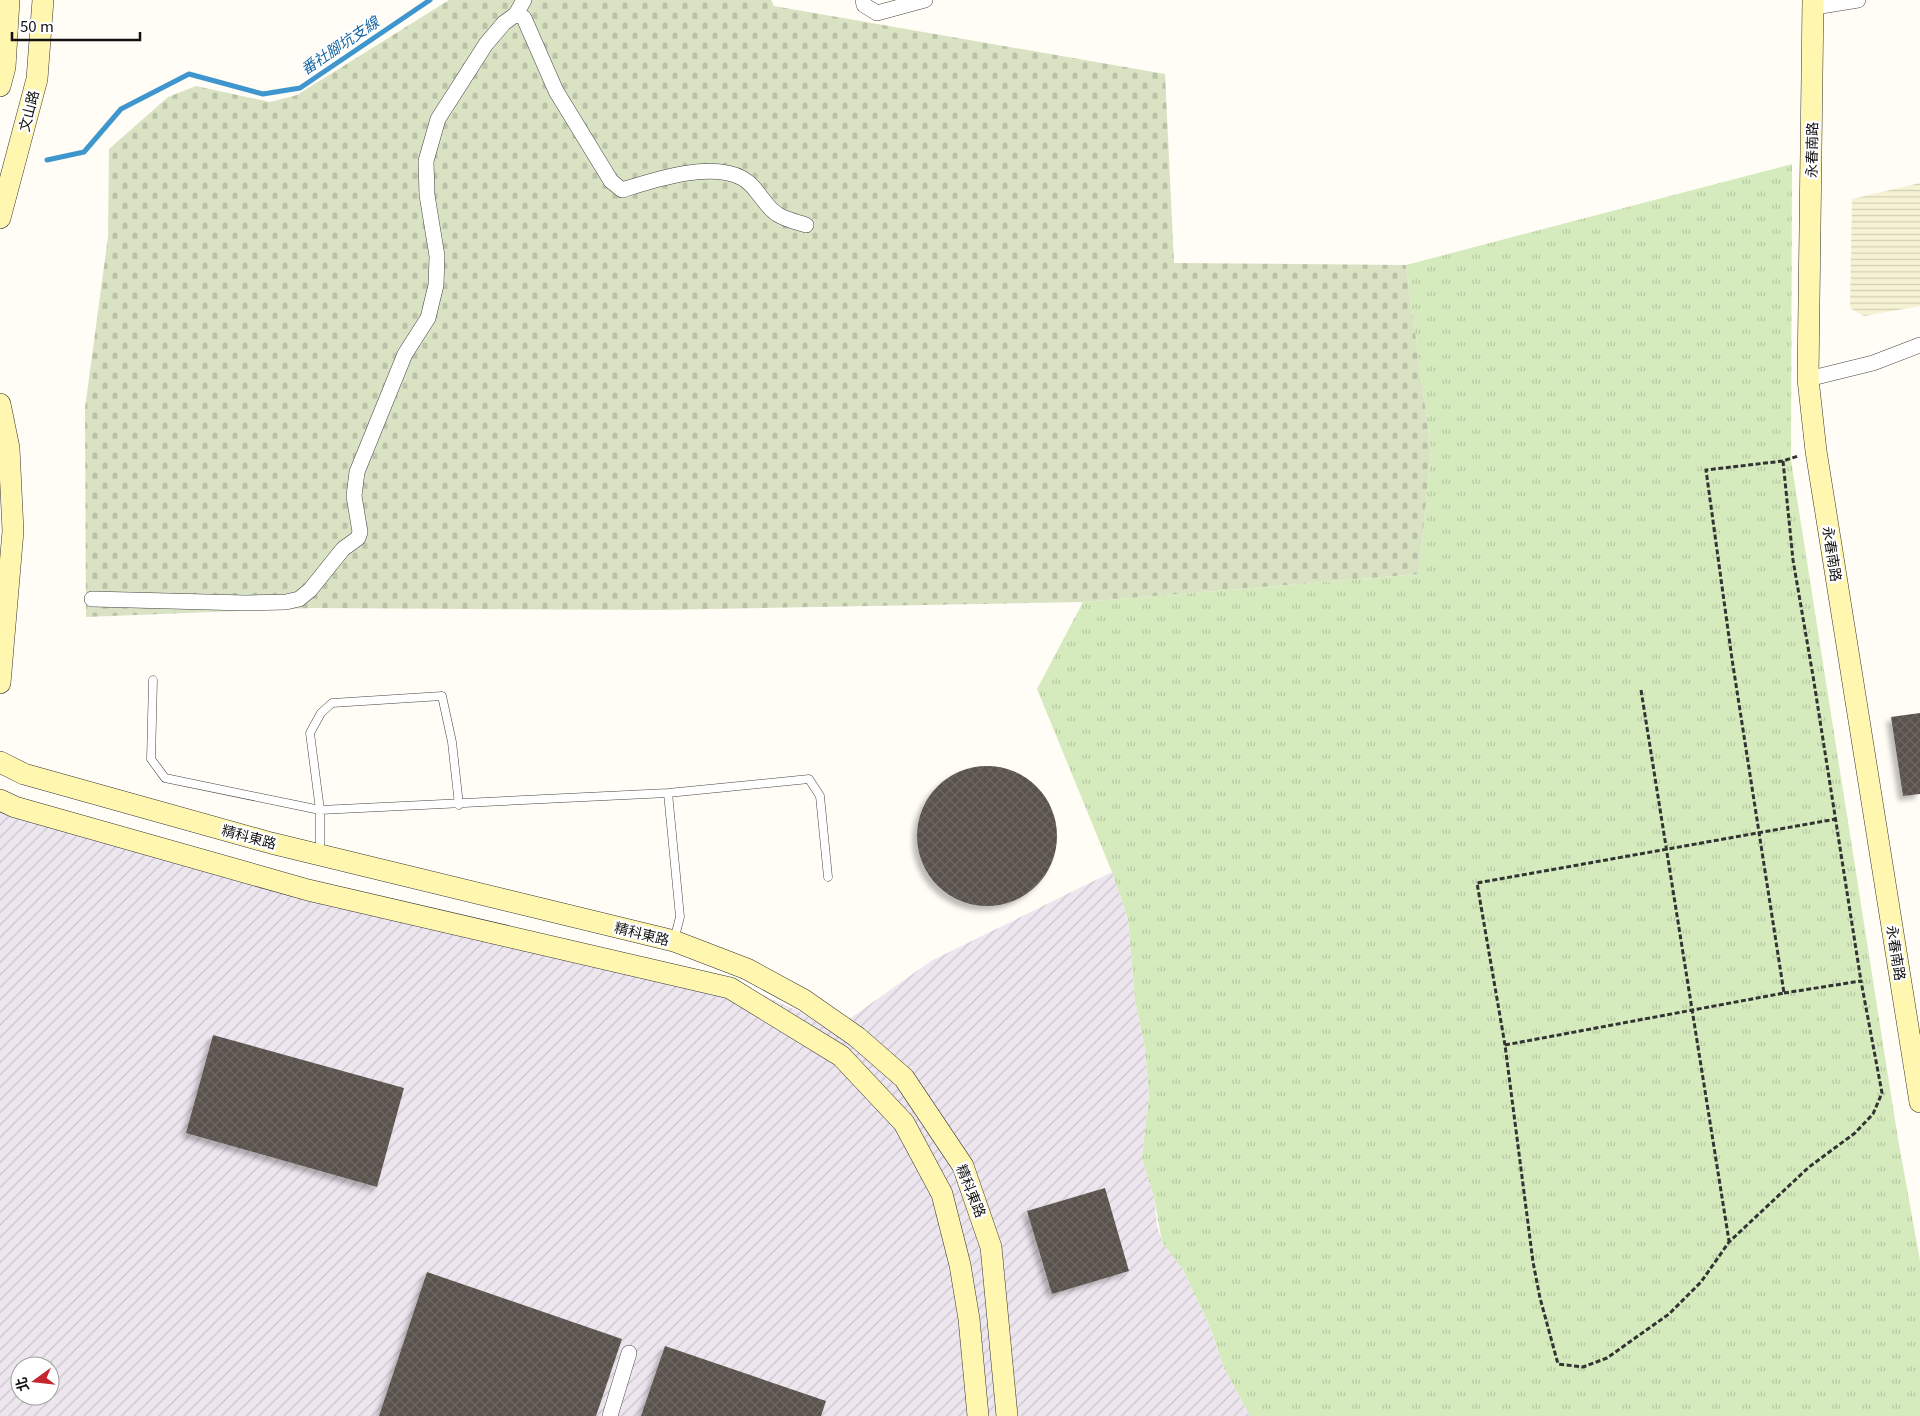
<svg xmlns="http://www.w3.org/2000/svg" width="1920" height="1416" font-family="Georgia,'Noto Sans TC',serif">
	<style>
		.industrial { fill: url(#industrial-furrows); fill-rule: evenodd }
		.farmland { fill: url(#farmland-rules) }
		.grass { fill: url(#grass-tufts) }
		.cemetery { fill: url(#cemetery-stones) }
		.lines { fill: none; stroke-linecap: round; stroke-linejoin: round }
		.stream { stroke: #3f96cf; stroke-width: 5 }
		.building { fill: url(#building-cross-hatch); filter: url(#shadow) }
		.lane-casing { stroke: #444; stroke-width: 9 }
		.street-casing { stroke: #444; stroke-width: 16 }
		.secondary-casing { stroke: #333; stroke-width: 22 }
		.path { stroke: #333; stroke-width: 3; stroke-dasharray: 5 2.5; stroke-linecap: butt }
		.lane { stroke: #fff; stroke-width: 8 }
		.street { stroke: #fff; stroke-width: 15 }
		.secondary { stroke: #fff6b0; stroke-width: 21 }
		.labels { text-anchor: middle; stroke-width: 5; stroke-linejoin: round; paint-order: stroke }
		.street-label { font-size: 14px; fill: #111; stroke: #fff }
		.water-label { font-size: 15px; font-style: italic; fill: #1768a6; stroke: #fff }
	</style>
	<defs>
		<pattern id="industrial-furrows" width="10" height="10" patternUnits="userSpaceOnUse" patternTransform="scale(1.25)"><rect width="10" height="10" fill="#eee6ef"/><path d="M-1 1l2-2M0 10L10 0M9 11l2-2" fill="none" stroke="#cbc4cc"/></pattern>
		<pattern id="farmland-rules" width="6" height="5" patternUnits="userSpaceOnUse" patternTransform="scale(1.25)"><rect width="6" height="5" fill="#f6f3d4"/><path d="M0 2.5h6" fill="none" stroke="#d2cfb5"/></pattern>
		<pattern id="grass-tufts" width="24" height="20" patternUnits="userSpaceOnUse" patternTransform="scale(1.25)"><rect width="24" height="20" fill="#d5ebbd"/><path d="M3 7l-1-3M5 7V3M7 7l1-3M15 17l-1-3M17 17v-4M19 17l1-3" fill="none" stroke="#b6c8a1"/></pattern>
		<pattern id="cemetery-stones" width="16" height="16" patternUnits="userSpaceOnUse" patternTransform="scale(1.25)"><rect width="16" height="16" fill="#d9e3c4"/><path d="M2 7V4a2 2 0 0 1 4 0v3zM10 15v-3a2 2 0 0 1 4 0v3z" fill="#b9c2a7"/></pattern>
		<pattern id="building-cross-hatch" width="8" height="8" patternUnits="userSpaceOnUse" patternTransform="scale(1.25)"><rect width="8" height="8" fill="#5a524d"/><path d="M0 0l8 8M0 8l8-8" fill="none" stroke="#6d6662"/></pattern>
		<filter id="shadow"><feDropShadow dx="-4.5" dy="4.5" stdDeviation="2.5" flood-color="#0004"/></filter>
	</defs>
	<rect width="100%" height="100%" fill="#fffdf5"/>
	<path class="industrial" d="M 0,800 L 116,837 L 748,988 L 802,1013 L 831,1032 L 931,961 L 1112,872 L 1128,919 L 1135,1000 L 1145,1048 L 1149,1094 L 1142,1158 L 1154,1197 L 1157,1225 L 1162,1242 L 1183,1270 L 1210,1327 L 1224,1368 L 1250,1416 L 0,1416 ZM 20,1366 L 50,1366 L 50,1396 L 20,1396 Z"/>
	<path class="farmland" d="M 1920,183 L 1920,306 L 1864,316 L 1850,308 L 1852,199 Z"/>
	<path class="grass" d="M 1792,164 L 1791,460 L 1897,1133 L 1920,1261 L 1920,1416 L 1250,1416 L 1224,1368 L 1210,1327 L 1183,1270 L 1162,1242 L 1154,1197 L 1142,1158 L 1149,1094 L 1145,1048 L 1135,1000 L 1128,919 L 1112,872 L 1037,689 L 1083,602 L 1419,574 L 1431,450 L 1406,265 Z"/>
	<path class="cemetery" d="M 449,0 L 771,0 L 774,6 L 1165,74 L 1174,263 L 1406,265 L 1431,450 L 1419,574 L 1083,602 L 659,610 L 313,608 L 86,617 L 85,408 L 108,237 L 109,149 L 168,97 L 196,86 L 270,102 L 297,95 Z"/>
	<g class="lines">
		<path class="stream" d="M 47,160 L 84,152 L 121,109 L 189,74 L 263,94 L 300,88 L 430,0"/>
	</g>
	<path class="building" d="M 1920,713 L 1920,794 L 1903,796 L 1891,717 Z
		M917 836a70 70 0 1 1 140 0a70 70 0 1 1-140 0Z
		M 213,1035 L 404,1088 L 377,1187 L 186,1133 Z
		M 1105,1188 L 1129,1271 L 1052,1294 L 1027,1211 Z
		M 427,1272 L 622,1339 L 596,1416 L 379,1416 Z
		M 665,1346 L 826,1401 L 821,1416 L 641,1416 Z"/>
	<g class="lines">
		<g class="lane-casing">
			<path id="lane" d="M 153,680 L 151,759 L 165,778 L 320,810 L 668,793 L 809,779 L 820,796 L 828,877
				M 668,793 L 680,917 L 674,940
				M 320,854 L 320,810 L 310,733 L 321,713 L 332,703 L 442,696 L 452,742 L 459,805"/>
		</g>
		<g class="street-casing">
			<path id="street" d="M 863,0 L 864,5 L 877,13 L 925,0
				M 1815,7 L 1858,0
				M 516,14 L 524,0
				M 1808,379 L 1873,363 L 1920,345
				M 92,599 L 246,603 L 286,602 L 299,599 L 310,590 L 343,549 L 358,538 L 360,532 L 354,496 L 357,472 L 405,354 L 428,318 L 436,285 L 437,256 L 427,195 L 426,161 L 438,119 L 486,44 L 504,23 L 516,14 L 524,18 L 556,91 L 611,181 L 622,190 C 654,180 710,161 742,178 C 757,186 764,206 777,214 C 786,220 797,222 806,225
				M 610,1416 L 629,1353"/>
		</g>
		<g class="secondary-casing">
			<path id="secondary" d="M 1813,0 L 1808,379 L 1816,451 L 1920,1102
				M 0,86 L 5,67 L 9,0
				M 0,218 L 37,79 L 43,0
				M 0,404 L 9,448 L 13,531 L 0,683
				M 0,762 L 24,774 L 271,843 L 674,941 L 747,969 L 804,1000 L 857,1037 L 904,1078 L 963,1166 L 991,1247 L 1007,1416
				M 0,800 L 15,807 L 308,890 L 730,988 L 841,1056 L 904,1123 L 942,1194 L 960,1265 L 969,1319 L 978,1416"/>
		</g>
		<path class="path" d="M 1783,461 L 1793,560 L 1813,676 L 1861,981
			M 1641,690 L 1729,1241
			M 1784,993 L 1861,981 L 1882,1093 L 1873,1114 L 1855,1133 L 1809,1167 L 1729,1242 L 1701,1282 L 1669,1314 L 1607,1358 L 1583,1367 L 1558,1364 L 1540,1298 L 1533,1262 L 1505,1045 L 1477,883 L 1836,819
			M 1505,1045 L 1784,993 L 1732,659 L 1706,470 L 1783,461 L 1798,456"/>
		<use href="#lane" class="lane"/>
		<use href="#street" class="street"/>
		<use href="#secondary" class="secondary"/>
	</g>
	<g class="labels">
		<g class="street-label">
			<text transform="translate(29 111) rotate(-76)" y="5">文山路</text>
			<text transform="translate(1812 150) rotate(-89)" y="5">永春南路</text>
			<text transform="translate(1832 554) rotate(81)" y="5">永春南路</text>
			<text transform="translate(249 837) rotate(15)" y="5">精科東路</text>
			<text transform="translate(642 934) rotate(14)" y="5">精科東路</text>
			<text transform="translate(1896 953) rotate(81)" y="5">永春南路</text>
			<text transform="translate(971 1191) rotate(68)" y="5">精科東路</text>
		</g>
		<g class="water-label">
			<text transform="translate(340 46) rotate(-34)" y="5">番社腳坑支線</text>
		</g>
	</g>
	<g transform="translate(35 1381) rotate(255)"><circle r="24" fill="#ffffff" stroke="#a0a0a0"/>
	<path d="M0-4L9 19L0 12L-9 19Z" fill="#c4262e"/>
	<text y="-8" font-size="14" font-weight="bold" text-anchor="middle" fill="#111111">北</text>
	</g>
	<path d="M12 32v8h128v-8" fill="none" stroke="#111111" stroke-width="2.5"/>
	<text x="20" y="32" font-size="15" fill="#111111" stroke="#ffffff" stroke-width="4" paint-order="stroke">50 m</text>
</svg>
